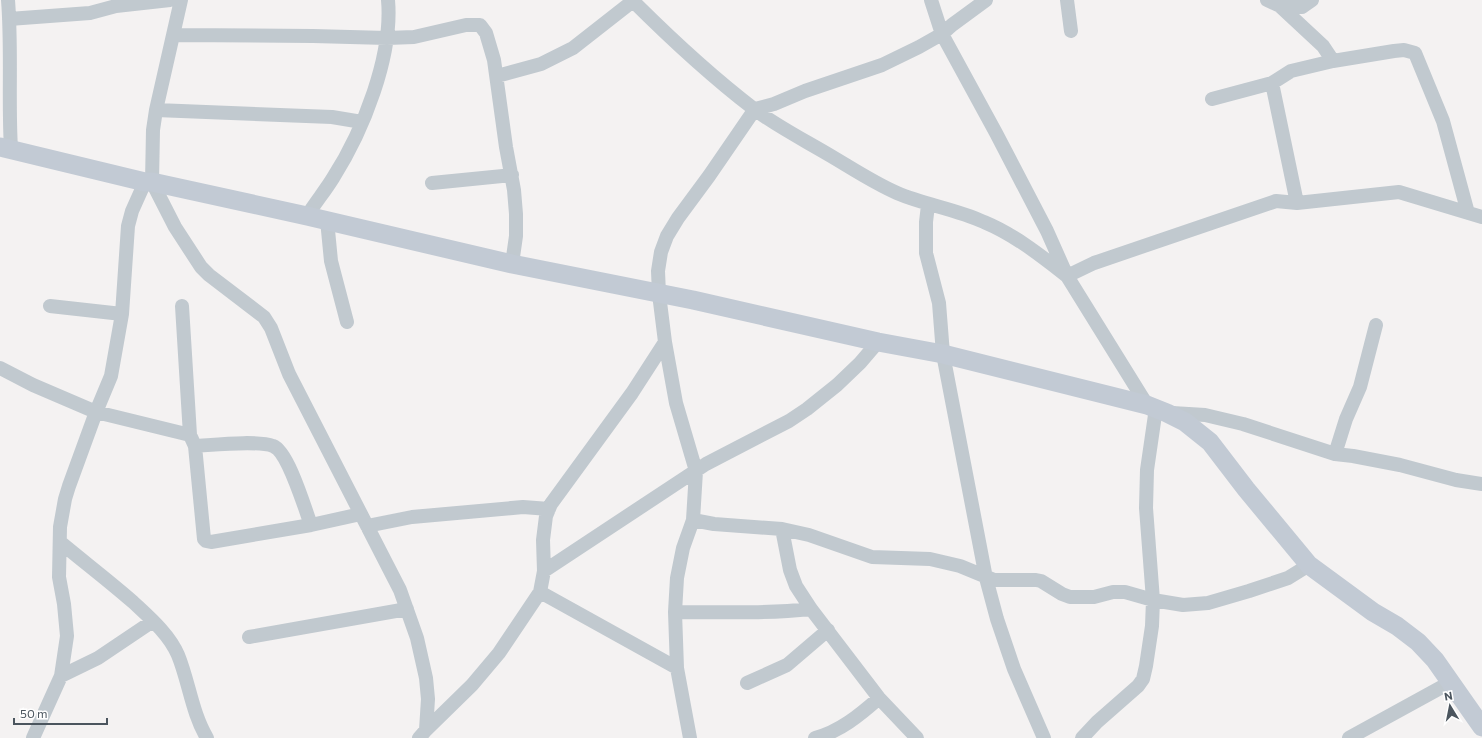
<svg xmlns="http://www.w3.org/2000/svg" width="1482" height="738" font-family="Commissioner,sans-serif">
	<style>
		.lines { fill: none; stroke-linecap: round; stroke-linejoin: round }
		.street { stroke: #c1c9cf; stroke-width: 14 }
		.secondary { stroke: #c2cad4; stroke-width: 19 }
	</style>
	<rect width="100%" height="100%" fill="#f4f2f2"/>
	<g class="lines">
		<path class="street" d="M 8,0 C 12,50 8,100 11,149
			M 181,0 L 156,110 L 153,130 L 152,182 L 175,227 L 201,267 L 209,275 L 264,317 L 271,328 L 289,374 L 400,590 L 417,638 L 426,678 L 428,699 L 426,730 L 419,738
			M 632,0 C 670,38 711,76 754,109 C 778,127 806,141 831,156 C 853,169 874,183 897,193 C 925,205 956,209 984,222 C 1015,235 1040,255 1067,276 L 1094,263 L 1276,201 L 1297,203 L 1399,192 L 1482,217
			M 931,0 L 942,34 L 996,133 L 1047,231 L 1067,276 L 1147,405
			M 1067,0 L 1071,31
			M 1267,0 L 1280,6 L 1323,46 L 1333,61
			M 1280,6 L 1302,7 L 1312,0
			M 9,19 L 90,13 L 116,6 L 170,0
			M 173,35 L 313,36 L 387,38 L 414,37 L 466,25 L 480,25 L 486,33 L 494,60 L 506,147 L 514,190 L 516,214 L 516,236 L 512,264
			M 497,76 L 541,64 L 573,48 L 633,1
			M 1272,83 L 1297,203
			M 1212,99 L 1272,83 L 1291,71 L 1333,61 L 1394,51 L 1404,50 L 1415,53 L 1443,121 L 1468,213
			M 156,110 L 332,117 L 362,122
			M 432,183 L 512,175
			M 928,205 L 926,222 L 926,253 L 939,303 L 943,354 L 986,578 L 997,619 L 1014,669 L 1044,738
			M 307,216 C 315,203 325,191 333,178 C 363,131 393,56 388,0
			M 327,220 L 331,261 L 347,322
			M 50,306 L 122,314
			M 182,306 L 190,435 L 195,446 L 204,539 L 206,541 L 211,542 L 311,525 L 361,514
			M 665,342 L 676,403 L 696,471 L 693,520 L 683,548 L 677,578 L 675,612 L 677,668 L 690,738
			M 0,368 L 33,385 L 96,412 L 190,435
			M 1172,413 L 1205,415 L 1243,424 L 1335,454 L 1353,456 L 1400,465 L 1456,480 L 1482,484
			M 195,446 C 213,445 257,440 273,446 C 288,451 305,509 311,525
			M 1335,454 L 1346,419 L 1360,387 L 1376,325
			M 693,520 L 714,524 L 782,529 L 809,535 L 872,557 L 930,559 L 960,566 L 994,580 L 1036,580 L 1041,581 L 1062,594 L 1070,597 L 1094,597 L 1113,592 L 1125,592 L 1153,600 L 1183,605 L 1208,603 L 1249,591 L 1288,578 L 1309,565
			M 367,526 L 412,517 L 523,507 L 549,509
			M 782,529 L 790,570 L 796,586 L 811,609 L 879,698 L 917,738
			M 60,542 C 84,562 109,581 133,602 C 149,617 169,634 178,655 C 189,682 192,713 207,738
			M 544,571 L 706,464 L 789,421 L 807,409 L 837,385 L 860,363 L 878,342
			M 540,592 L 677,668
			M 675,612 C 721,612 765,614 811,609
			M 249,637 L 407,609
			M 61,676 L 98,658 L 153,621
			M 747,683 L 787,665 L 828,630
			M 426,730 L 472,685 L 499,653 L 540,592 L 544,571 L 543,540 L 546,516 L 551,504 L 632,393 L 665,342 L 659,294 L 658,271 L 661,252 L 667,236 L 678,218 L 709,176 L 755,109 L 774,104 L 805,91 L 882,65 L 919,47 L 942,34 L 952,25 L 986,0
			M 33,738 L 61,676 L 67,636 L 64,604 L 59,577 L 60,527 L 65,499 L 69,486 L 96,412 L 111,376 L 122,314 L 128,226 L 132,211 L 145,182
			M 815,738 C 839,732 860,715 879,698
			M 1082,738 L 1097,722 L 1138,686 L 1143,679 L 1146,666 L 1152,626 L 1153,600 L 1146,508 L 1147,470 L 1156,408
			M 1349,738 L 1451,682"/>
		<path class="secondary" d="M 0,147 L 145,182 L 152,182 L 307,216 L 512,264 L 693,300 L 878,342 L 943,354 L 1147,405 L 1167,413 L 1185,422 L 1210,442 L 1246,489 L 1309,565 L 1373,612 L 1397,626 L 1418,642 L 1435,660 L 1482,727"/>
	</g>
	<g transform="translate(1450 706) rotate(350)" stroke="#ffffff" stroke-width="3" paint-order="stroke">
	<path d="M0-3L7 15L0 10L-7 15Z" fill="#4b555e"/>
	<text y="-6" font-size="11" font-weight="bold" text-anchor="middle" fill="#4b555e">N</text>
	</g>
	<path d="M14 718v6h93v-6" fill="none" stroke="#4b555e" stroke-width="2"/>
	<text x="20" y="718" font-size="12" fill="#4b555e" stroke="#ffffff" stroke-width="3" paint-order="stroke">50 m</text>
</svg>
